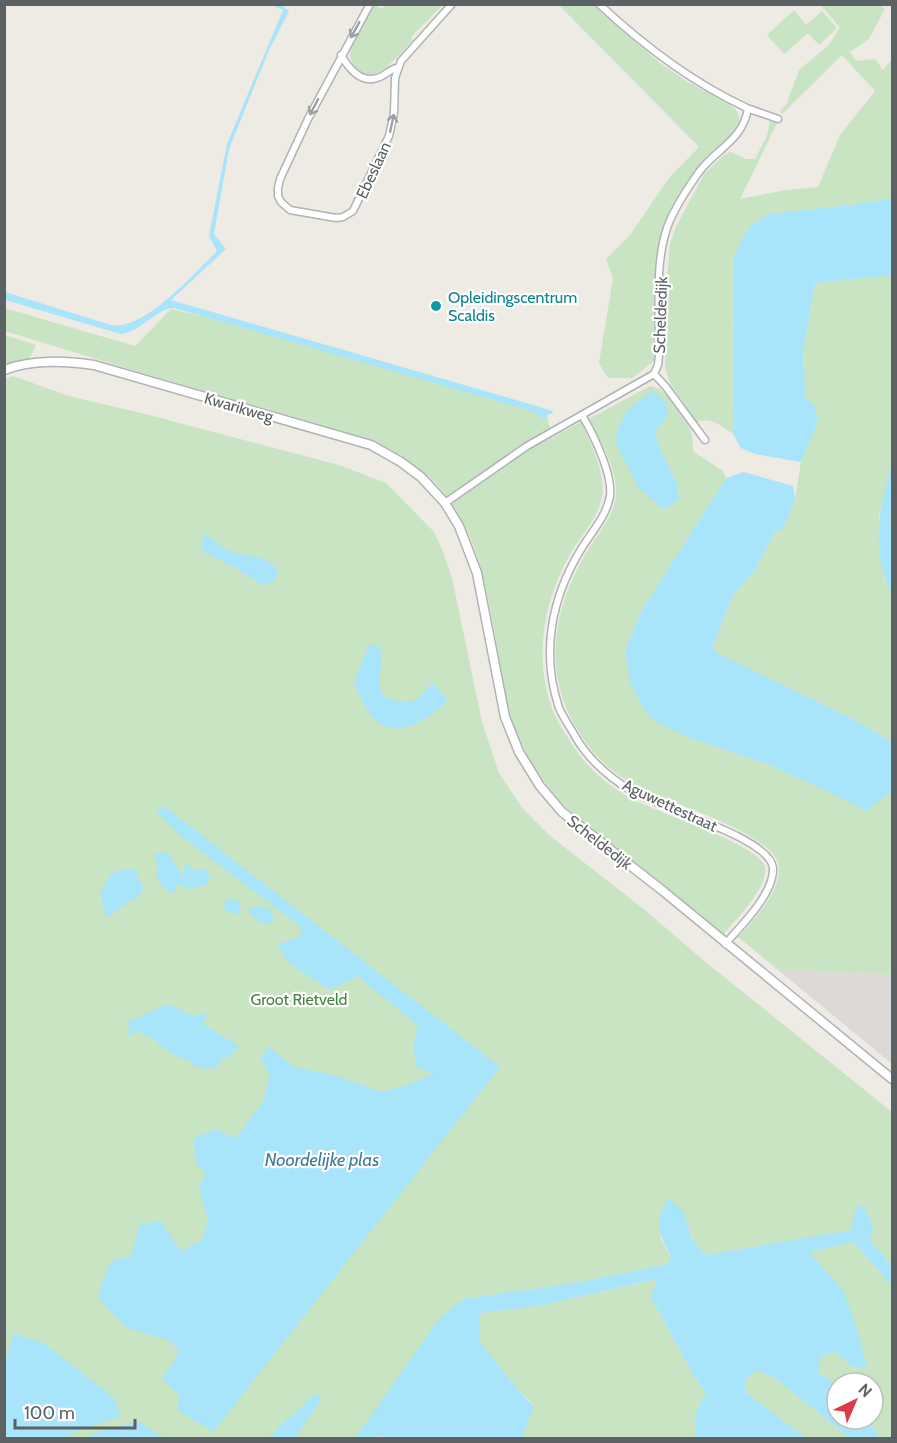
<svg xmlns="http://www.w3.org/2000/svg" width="897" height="1443" font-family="Cabin,sans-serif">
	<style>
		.industrial { fill: #ddd9d6 }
		.green { fill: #c8e4c2 }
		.water { fill: #a8e4fa }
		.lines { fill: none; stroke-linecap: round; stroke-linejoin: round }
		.minor-casing { stroke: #b0b3b6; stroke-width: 9 }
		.tertiary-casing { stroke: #b0b3b6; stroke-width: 11 }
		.minor { stroke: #fff; stroke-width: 6 }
		.tertiary { stroke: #fff; stroke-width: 8 }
		.oneway { stroke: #9da0a2 }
		.culture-dot { fill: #0f9aa8; stroke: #fff; stroke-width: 2 }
		.labels { text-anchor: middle; stroke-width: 4.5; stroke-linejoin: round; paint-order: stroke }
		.street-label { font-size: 16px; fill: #5c6164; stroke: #fff }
		.culture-label { font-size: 16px; fill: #0d838f; stroke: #fff; text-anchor: start }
		.park-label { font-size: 16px; fill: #44843b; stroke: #fff }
		.water-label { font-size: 18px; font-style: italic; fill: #407b9a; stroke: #fff }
	</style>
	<rect width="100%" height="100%" fill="#eeeae4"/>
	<path class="industrial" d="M 777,969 L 892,975 L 892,1064 Z"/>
	<path class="green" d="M 824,4 L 880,5 L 885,9 L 869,39 L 850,52 L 856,61 L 875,59 L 883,70 L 892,59 L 892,198 L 852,205 L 767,214 L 747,230 L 734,257 L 733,434 C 722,426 711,417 697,422 L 670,383 L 665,368 L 667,279 L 670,244 L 675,229 L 704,174 L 723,156 L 730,152 L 746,159 L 755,159 L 767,136 L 770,120 L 777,123 L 740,199 L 786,190 L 818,187 L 840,135 L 875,91 L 842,55 L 782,114 L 780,111 L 786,105 L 799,70 L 829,45 L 840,27 L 822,7 Z
		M 387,5 L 439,5 L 441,7 L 411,37 L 413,40 C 400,53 373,91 355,67 C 351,63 349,56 351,50 C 355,34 367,18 375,5 L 382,9 Z
		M 559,5 L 593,5 L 660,63 L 686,81 L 732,106 C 740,113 741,120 736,130 L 692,177 L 668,217 L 661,238 L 656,270 L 657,309 L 654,361 L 632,378 L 608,378 L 599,363 L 613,279 L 606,259 L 630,235 L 669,178 L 699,147 Z
		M 794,10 L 806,25 L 822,11 L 837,28 L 819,45 L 808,33 L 784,54 L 767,35 Z
		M 892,275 L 892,465 L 879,516 L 880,551 L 884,576 L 892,593 L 892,742 L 855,720 L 719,654 L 712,648 L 733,595 L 754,572 L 775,531 L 795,500 L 801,462 L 818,421 L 815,407 L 805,397 L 803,350 L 815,283 Z
		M 4,308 L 135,346 L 171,309 L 334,347 L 546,412 L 552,438 L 581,422 C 590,441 606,474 602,495 C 599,518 581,535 570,554 C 543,602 533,659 553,711 C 557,722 565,733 571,743 C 585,766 607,785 630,798 C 652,811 761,845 765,867 C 769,887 735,920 723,935 L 566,808 C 542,781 521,751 510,715 C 505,698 503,679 500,662 C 487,594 480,519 423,472 C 408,459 390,450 373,440 L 129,369 L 5,331 Z
		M 5,335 L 36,345 L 29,359 L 5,364 Z
		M 13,376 L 69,396 L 149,415 L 339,465 L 386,483 L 434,532 L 442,549 L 452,578 L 482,722 L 499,773 L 523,809 L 549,835 L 646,911 L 703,960 L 892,1112 L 892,1265 L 870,1240 L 852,1230 L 706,1255 L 692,1239 L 684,1212 L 660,1237 L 671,1257 L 668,1264 L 580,1282 L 463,1299 L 355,1438 L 5,1438 L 4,379 Z
		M 650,386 L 660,389 L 670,399 L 691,430 L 694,452 L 723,471 L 726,478 L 642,610 L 625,651 L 685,736 L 769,765 L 825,790 L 866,810 L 892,791 L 892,975 L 777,969 L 738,937 C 755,918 779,895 779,868 C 779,834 665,802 637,787 C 616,775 594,757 581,735 C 576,726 569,717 566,707 C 545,657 558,601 585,555 C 596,535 613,519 616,496 C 619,473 600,439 589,419 Z
		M 853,1242 L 892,1285 L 892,1438 L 879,1438 L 869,1419 L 873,1419 L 873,1383 L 837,1383 L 837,1385 L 818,1373 L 821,1356 L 835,1352 L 853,1367 L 809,1252 Z
		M 658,1279 L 651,1298 L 694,1376 L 706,1393 L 695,1415 L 695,1438 L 522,1438 L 534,1405 L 519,1391 L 478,1341 L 480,1313 L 538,1306 Z
		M 757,1370 L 776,1379 L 850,1438 L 806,1438 L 745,1392 L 745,1380 Z"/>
	<path class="water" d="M 271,5 L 281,5 L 289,11 L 269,50 L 229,149 L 214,234 L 226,249 L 171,300 L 540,407 L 552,411 L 553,414 L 548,414 L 547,418 L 543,419 L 535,412 L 174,308 C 156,308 142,332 121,334 L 5,300 L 5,292 L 111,325 C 145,331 193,274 217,251 L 209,236 L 227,144 L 283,10 Z
		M 892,198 L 892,275 L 815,283 L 803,350 L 805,397 L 815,407 L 818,421 L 801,462 L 755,454 L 741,448 L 733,434 L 734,257 L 747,230 L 767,214 L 852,205 Z
		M 653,390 L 665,402 L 668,415 L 654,434 L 677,485 L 679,499 L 664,509 L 640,490 L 616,444 L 617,429 L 628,410 Z
		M 892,465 L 892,593 C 870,553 879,506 892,465 Z
		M 744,472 L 793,486 L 795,500 L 783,529 L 775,531 L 754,572 L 733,595 L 712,648 L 719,654 L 855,720 L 892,742 L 892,791 L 866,811 L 825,790 L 769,765 L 685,736 L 650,718 L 631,686 L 625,651 L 642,610 L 726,478 Z
		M 205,533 C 213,539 222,549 232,552 C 252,558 264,554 279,571 L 273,582 L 263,585 L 232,566 L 202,551 L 201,541 Z
		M 369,645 L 379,645 C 380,650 382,655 382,660 C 382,668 379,676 379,684 C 381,702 401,703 415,701 L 432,683 L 448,700 C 432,717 397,742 375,719 C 365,709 360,695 354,682 Z
		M 164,806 L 500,1067 L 213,1432 L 178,1410 L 179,1395 L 162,1379 L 179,1352 L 169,1340 L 127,1328 L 99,1299 L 101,1285 L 112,1261 L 132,1256 L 139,1225 L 160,1221 L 181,1251 L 202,1240 L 208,1221 L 199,1188 L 206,1172 L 195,1163 L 194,1139 L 214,1129 L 236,1138 L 263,1102 L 270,1075 L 261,1058 L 269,1046 L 294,1067 L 330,1074 L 382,1092 L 407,1085 L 433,1074 L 415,1066 L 414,1041 L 418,1026 L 358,976 L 330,990 L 288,962 L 277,945 L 301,936 L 301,927 L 181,836 L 156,812 Z
		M 167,852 L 183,876 L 185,862 L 194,870 L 206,869 L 210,878 L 206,885 L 188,889 L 178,883 L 173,894 L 166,890 L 157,880 L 158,867 L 155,853 Z
		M 126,869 L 137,870 L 137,877 L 144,887 L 141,893 L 107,918 L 103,907 L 101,890 L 112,873 Z
		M 229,898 L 232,901 L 238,899 L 241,912 L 238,914 L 228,912 L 222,908 L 226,905 L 226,900 Z
		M 261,906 L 272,911 L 273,922 L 262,924 L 250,913 L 248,908 Z
		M 171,1005 L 190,1015 L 207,1014 L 203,1024 L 239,1046 L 228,1057 L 222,1058 L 218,1067 L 207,1069 L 195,1067 L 191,1061 C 176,1058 162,1048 151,1037 L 145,1036 L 137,1030 L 129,1036 L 126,1034 L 131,1028 L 125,1022 C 143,1019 153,1007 171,1005 Z
		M 669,1198 L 684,1212 L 692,1239 L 706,1255 L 851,1230 L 856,1206 L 864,1207 L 873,1226 L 870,1240 L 892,1265 L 892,1285 L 853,1242 L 809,1252 L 843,1290 L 859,1335 L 867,1368 L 853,1367 L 835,1352 L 821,1356 L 818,1373 L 837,1385 L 837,1419 L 869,1419 L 879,1438 L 850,1438 L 776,1379 L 757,1370 L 745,1380 L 745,1392 L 806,1438 L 695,1438 L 695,1415 L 706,1393 L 694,1376 L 651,1298 L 657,1279 L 538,1306 L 480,1313 L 479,1341 L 519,1391 L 534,1406 L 522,1438 L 397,1438 L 378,1436 L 374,1438 L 355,1438 L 439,1319 L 463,1299 L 580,1282 L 668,1264 L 671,1256 C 658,1232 653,1223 669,1198 Z
		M 14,1333 L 46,1345 L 113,1397 L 121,1416 L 73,1433 L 65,1438 L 5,1438 L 5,1362 Z
		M 316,1393 L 321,1400 L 295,1438 L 271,1438 L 278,1428 Z
		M 134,1422 L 140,1422 L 163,1438 L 87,1438 L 92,1434 Z"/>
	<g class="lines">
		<g class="minor-casing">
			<path id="minor" d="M 370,4 L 308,119 L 280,179 L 278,188 L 278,196 L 281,202 L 290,210 L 336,218 L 343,217 L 353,211 L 389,136 L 394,113 L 395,78 L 401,61 L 452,4
				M 599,4 C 644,46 691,82 747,108 C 757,112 768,115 778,119
				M 341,55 C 349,69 362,85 380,77 C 387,74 390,69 397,68
				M 654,374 L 666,387 L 705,440
				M 582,415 C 593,434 613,474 610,496 C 606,518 591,532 580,551 C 551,599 541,654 559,708 C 563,717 570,727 575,736 C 588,759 610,778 633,792 C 658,807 771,838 773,868 C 774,894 741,926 725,944
				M 445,503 L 527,446 L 654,374 L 658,365 L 659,355 C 660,314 654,267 667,228 C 674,208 687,189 699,172 C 717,148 742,141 748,109"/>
		</g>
		<g class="tertiary-casing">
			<path id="tertiary" d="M 4,370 C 33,359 65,361 94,365 L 371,445 L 401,462 L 421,477 L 445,503 L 459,526 L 477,573 L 505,717 L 519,752 L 540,786 L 562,812 L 663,891 L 892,1079"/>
		</g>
		<use href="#minor" class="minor"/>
		<use href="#tertiary" class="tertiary"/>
	</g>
	<defs><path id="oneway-shaft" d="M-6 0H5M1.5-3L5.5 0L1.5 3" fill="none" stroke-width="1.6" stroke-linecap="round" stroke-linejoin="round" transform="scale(1.5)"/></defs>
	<g class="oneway">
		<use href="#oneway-shaft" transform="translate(355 30) rotate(119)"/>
		<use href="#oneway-shaft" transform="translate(314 107) rotate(118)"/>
		<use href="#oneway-shaft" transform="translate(392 123) rotate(-78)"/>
	</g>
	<circle class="culture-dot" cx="436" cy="306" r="6"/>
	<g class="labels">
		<g class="street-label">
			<text transform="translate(373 170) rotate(-65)" y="6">Ebeslaan</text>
			<text transform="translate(660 315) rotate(-88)" y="6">Scheldedijk</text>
			<text transform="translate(239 407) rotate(16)" y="6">Kwarikweg</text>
			<text transform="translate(670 805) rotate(25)" y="6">Aguwettestraat</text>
			<text transform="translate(600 842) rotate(38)" y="6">Scheldedijk</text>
		</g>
		<g class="culture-label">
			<text x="448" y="303">Opleidingscentrum<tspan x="448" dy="18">Scaldis</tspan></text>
		</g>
		<g class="park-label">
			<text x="299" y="1005">Groot Rietveld</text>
		</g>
		<g class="water-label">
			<text x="322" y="1166">Noordelijke plas</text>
		</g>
	</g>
	<rect width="897" height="1443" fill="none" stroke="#5c6164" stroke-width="12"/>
	<g transform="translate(855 1401) rotate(44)"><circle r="28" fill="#ffffff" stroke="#bec0c1" stroke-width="1.5"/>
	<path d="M0-4.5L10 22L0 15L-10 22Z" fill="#df3949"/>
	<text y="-9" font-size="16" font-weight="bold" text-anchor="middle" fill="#5c6164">N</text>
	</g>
	<path d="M15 1419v9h120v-9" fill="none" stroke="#5c6164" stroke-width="3"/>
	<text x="24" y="1419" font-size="18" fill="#5c6164" stroke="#ffffff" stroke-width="4.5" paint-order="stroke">100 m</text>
</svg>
